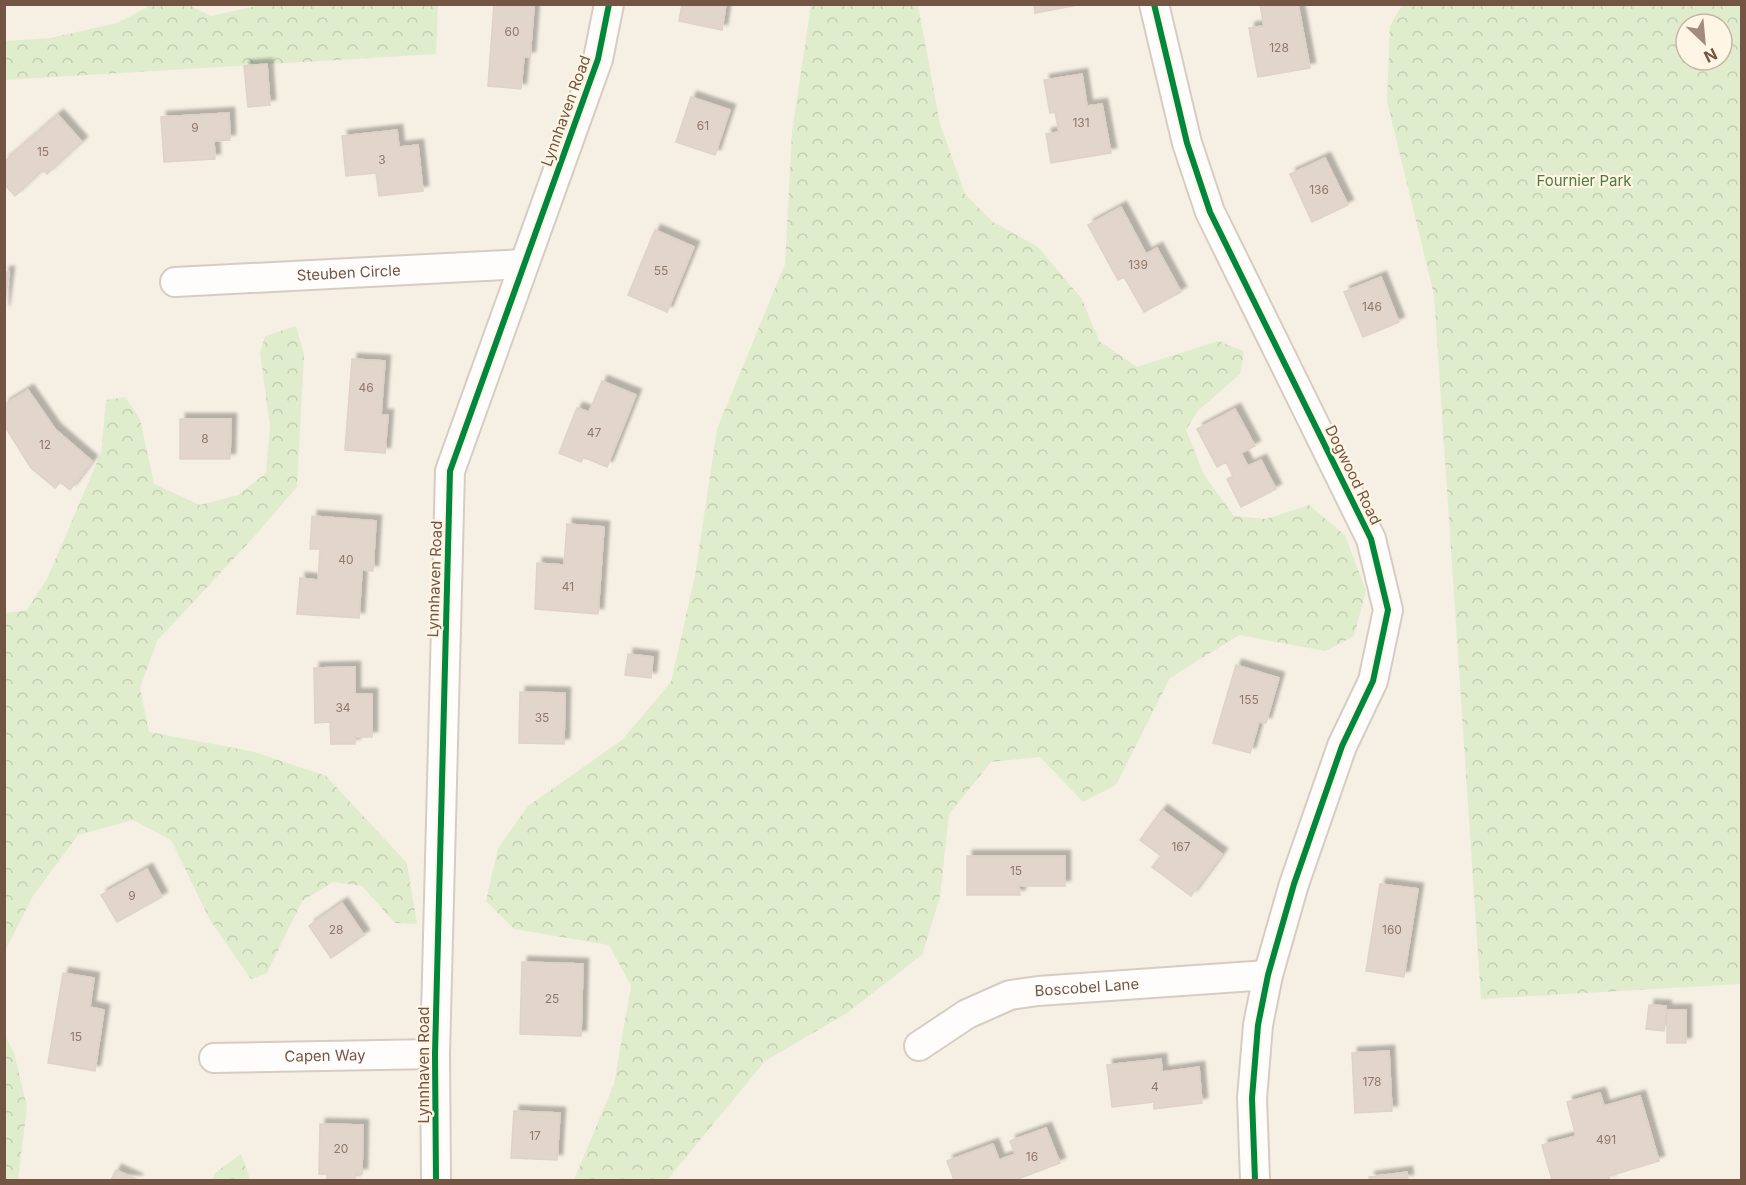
<svg xmlns="http://www.w3.org/2000/svg" width="1746" height="1185" font-family="Inter,sans-serif">
	<style>
		.forest { fill: url(#forest-crowns); fill-rule: evenodd }
		.building { fill: #e2d6cc; stroke: #dfd2c6; stroke-width: 1.5; filter: url(#shadow) }
		.lines { fill: none; stroke-linecap: round; stroke-linejoin: round }
		.street-casing { stroke: #d7ccc2; stroke-width: 32 }
		.street { stroke: #fefdfb; stroke-width: 28 }
		.cycleway-casing { stroke: #fff5e4; stroke-width: 10 }
		.cycleway { stroke: #00873e; stroke-width: 6 }
		.labels { text-anchor: middle; stroke-width: 4.5; stroke-linejoin: round; paint-order: stroke }
		.number-label { font-size: 12px; fill: #917768 }
		.street-label { font-size: 15px; fill: #745544; stroke: #fff5e4 }
		.park-label { font-size: 15px; fill: #4e7b3b; stroke: #fff5e4 }
	</style>
	<defs>
		<pattern id="forest-crowns" width="20" height="18" patternUnits="userSpaceOnUse" patternTransform="scale(1.5)"><rect width="20" height="18" fill="#e0edcd"/><path d="M2 6a3 3 0 1 1 6 0M12 15a3 3 0 1 1 6 0" fill="none" stroke="#c4cdb1"/></pattern>
		<filter id="shadow"><feDropShadow dx="5.5" dy="-5.5" stdDeviation="1.5" flood-color="#0004"/></filter>
	</defs>
	<rect width="100%" height="100%" fill="#f6efe4"/>
	<path class="forest" d="M 260,5 L 438,5 L 436,54 L 5,80 L 5,41 L 51,38 L 117,23 L 146,8 L 147,5 L 189,5 L 211,16 Z
		M 811,5 L 918,5 L 940,124 L 965,194 L 993,222 L 1038,247 L 1082,299 L 1099,341 L 1137,367 L 1218,341 L 1244,351 L 1240,374 L 1198,411 L 1186,430 L 1204,475 L 1234,516 L 1266,519 L 1309,505 L 1345,535 L 1366,591 L 1354,636 L 1325,651 L 1239,635 L 1170,678 L 1116,785 L 1083,802 L 1040,757 L 991,762 L 949,814 L 940,897 L 922,955 L 847,1013 L 765,1061 L 667,1180 L 574,1180 L 614,1084 L 631,986 L 609,945 L 514,929 L 486,901 L 498,848 L 528,806 L 622,740 L 671,682 L 695,576 L 717,429 L 785,264 L 792,132 Z
		M 1402,5 L 1741,5 L 1741,984 L 1481,999 L 1434,295 L 1387,101 L 1390,26 ZM 1686,24 L 1722,24 L 1722,60 L 1686,60 Z
		M 296,326 L 304,355 L 297,487 L 253,538 L 157,641 L 140,688 L 149,732 L 255,752 L 326,776 L 407,863 L 417,924 L 395,923 L 362,886 L 333,882 L 302,901 L 267,973 L 251,979 L 210,920 L 171,840 L 133,820 L 78,835 L 33,896 L 5,951 L 5,613 L 27,610 L 47,579 L 101,453 L 106,400 L 125,397 L 140,419 L 154,484 L 200,505 L 238,495 L 266,473 L 270,426 L 260,353 L 265,336 Z
		M 5,1036 L 14,1053 L 27,1107 L 18,1180 L 5,1180 Z
		M 241,1154 L 250,1179 L 249,1180 L 212,1180 L 215,1173 Z"/>
	<path class="building" d="M 494,4 L 534,7 L 530,57 L 524,57 L 521,89 L 488,86 Z
		M 682,4 L 726,4 L 722,30 L 679,21 Z
		M 1034,4 L 1083,4 L 1035,13 Z
		M 1260,4 L 1298,4 L 1310,68 L 1258,77 L 1249,28 L 1264,26 Z
		M 267,64 L 270,105 L 248,107 L 244,66 Z
		M 1082,74 L 1087,106 L 1102,104 L 1111,153 L 1051,163 L 1046,134 L 1059,132 L 1055,112 L 1050,113 L 1044,80 Z
		M 691,97 L 730,110 L 715,155 L 676,142 Z
		M 229,113 L 230,140 L 214,141 L 215,159 L 164,162 L 161,117 Z
		M 58,115 L 82,142 L 47,174 L 43,170 L 15,196 L 4,184 L 4,162 Z
		M 397,130 L 399,147 L 418,145 L 423,191 L 379,196 L 376,173 L 346,176 L 342,136 Z
		M 1325,158 L 1348,205 L 1312,222 L 1290,174 Z
		M 1121,207 L 1146,254 L 1157,248 L 1181,292 L 1144,312 L 1124,277 L 1118,280 L 1088,225 Z
		M 655,230 L 694,247 L 667,312 L 628,295 Z
		M 4,272 L 9,272 L 4,311 Z
		M 1381,277 L 1399,322 L 1363,337 L 1344,292 Z
		M 352,359 L 385,361 L 381,415 L 388,415 L 385,453 L 345,450 Z
		M 602,381 L 636,395 L 607,467 L 583,457 L 581,462 L 559,453 L 577,408 L 589,412 Z
		M 28,390 L 55,429 L 92,461 L 70,490 L 60,482 L 55,488 L 31,468 L 4,425 L 4,405 Z
		M 1235,409 L 1255,446 L 1241,453 L 1248,466 L 1261,460 L 1276,489 L 1241,507 L 1227,479 L 1233,476 L 1226,462 L 1217,467 L 1197,429 Z
		M 180,419 L 231,419 L 230,459 L 180,459 Z
		M 312,516 L 376,521 L 373,571 L 362,570 L 359,618 L 297,614 L 300,578 L 318,580 L 320,549 L 310,549 Z
		M 567,524 L 604,527 L 598,614 L 535,609 L 537,563 L 564,565 Z
		M 628,654 L 653,657 L 651,678 L 625,675 Z
		M 1236,665 L 1279,678 L 1266,723 L 1259,722 L 1250,753 L 1213,743 Z
		M 355,667 L 355,694 L 372,694 L 372,737 L 355,737 L 355,744 L 331,744 L 330,722 L 315,723 L 314,668 Z
		M 520,692 L 565,693 L 564,744 L 519,743 Z
		M 1162,810 L 1222,854 L 1191,896 L 1152,867 L 1161,856 L 1140,840 Z
		M 967,856 L 1065,856 L 1065,886 L 1019,886 L 1020,895 L 967,895 Z
		M 147,869 L 162,897 L 117,922 L 101,895 Z
		M 1380,884 L 1418,889 L 1404,977 L 1366,971 Z
		M 342,903 L 364,935 L 331,958 L 309,926 Z
		M 522,962 L 583,964 L 581,1036 L 520,1034 Z
		M 63,973 L 94,978 L 90,1007 L 104,1010 L 95,1071 L 48,1063 Z
		M 1649,1005 L 1666,1006 L 1664,1031 L 1646,1029 Z
		M 1667,1010 L 1686,1010 L 1686,1043 L 1667,1043 Z
		M 1389,1051 L 1392,1111 L 1355,1113 L 1352,1053 Z
		M 1161,1059 L 1162,1072 L 1199,1067 L 1202,1103 L 1154,1109 L 1154,1102 L 1112,1107 L 1107,1065 Z
		M 1600,1093 L 1604,1106 L 1640,1096 L 1659,1161 L 1609,1176 L 1610,1180 L 1594,1180 L 1593,1179 L 1586,1180 L 1552,1180 L 1542,1145 L 1576,1136 L 1567,1102 Z
		M 514,1111 L 560,1113 L 557,1160 L 511,1158 Z
		M 320,1124 L 363,1125 L 362,1174 L 355,1174 L 355,1180 L 327,1180 L 327,1174 L 319,1174 Z
		M 1046,1128 L 1060,1163 L 1015,1180 L 954,1180 L 947,1161 L 993,1144 L 999,1160 L 1015,1154 L 1010,1141 Z
		M 116,1170 L 138,1180 L 111,1180 Z
		M 1407,1172 L 1408,1180 L 1370,1180 L 1369,1177 Z"/>
	<g class="lines">
		<g class="street-casing">
			<g id="street">
				<path d="M 1154,4 L 1187,143 L 1210,212 L 1371,539 L 1388,610 L 1373,681 L 1342,746 L 1294,884 L 1268,975 L 1258,1025 L 1252,1098 L 1255,1180"/>
				<path id="s1" d="M 175,282 L 523,264"/>
				<path id="s2" d="M 919,1046 L 967,1014 L 1010,995 L 1038,991 L 1268,975"/>
				<path id="s3" d="M 214,1058 L 435,1054"/>
				<path d="M 436,1180 L 435,1054 L 450,471 L 598,59 L 609,4"/>
			</g>
		</g>
		<use href="#street" class="street"/>
		<g class="cycleway-casing">
			<path id="cycleway" d="M 1154,4 L 1187,143 L 1210,212 L 1371,539 L 1388,610 L 1373,681 L 1342,746 L 1294,884 L 1268,975 L 1258,1025 L 1252,1098 L 1255,1180
				M 436,1180 L 435,1054 L 450,471 L 598,59 L 609,4"/>
		</g>
		<use href="#cycleway" class="cycleway"/>
	</g>
	<g class="labels">
		<g class="number-label">
			<text x="512" y="36">60</text>
			<text x="1279" y="52">128</text>
			<text x="1081" y="127">131</text>
			<text x="703" y="130">61</text>
			<text x="195" y="132">9</text>
			<text x="43" y="156">15</text>
			<text x="382" y="164">3</text>
			<text x="1319" y="194">136</text>
			<text x="1138" y="269">139</text>
			<text x="661" y="275">55</text>
			<text x="1372" y="311">146</text>
			<text x="366" y="392">46</text>
			<text x="594" y="437">47</text>
			<text x="205" y="443">8</text>
			<text x="45" y="449">12</text>
			<text x="346" y="564">40</text>
			<text x="568" y="591">41</text>
			<text x="1249" y="704">155</text>
			<text x="343" y="712">34</text>
			<text x="542" y="722">35</text>
			<text x="1181" y="851">167</text>
			<text x="1016" y="875">15</text>
			<text x="132" y="900">9</text>
			<text x="336" y="934">28</text>
			<text x="1392" y="934">160</text>
			<text x="552" y="1003">25</text>
			<text x="76" y="1041">15</text>
			<text x="1372" y="1086">178</text>
			<text x="1155" y="1091">4</text>
			<text x="535" y="1140">17</text>
			<text x="1606" y="1144">491</text>
			<text x="341" y="1153">20</text>
			<text x="1032" y="1161">16</text>
		</g>
		<g class="street-label">
			<text transform="translate(566 111) rotate(-70)" y="5">Lynnhaven Road</text>
			<text dy="5" stroke="none"><textPath href="#s1" startOffset="174">Steuben Circle</textPath></text>
			<text transform="translate(1353 475) rotate(64)" y="5">Dogwood Road</text>
			<text transform="translate(435 579) rotate(-88)" y="5">Lynnhaven Road</text>
			<text dy="5" stroke="none"><textPath href="#s2" startOffset="182">Boscobel Lane</textPath></text>
			<text dy="5" stroke="none"><textPath href="#s3" startOffset="111">Capen Way</textPath></text>
			<text transform="translate(424 1065) rotate(-90)" y="5">Lynnhaven Road</text>
		</g>
		<g class="park-label">
			<text x="1584" y="186">Fournier Park</text>
		</g>
	</g>
	<rect width="1746" height="1185" fill="none" stroke="#745544" stroke-width="12"/>
	<g transform="translate(1704 42) rotate(154)"><circle r="28" fill="#fff5e4" stroke="#c7b5a4" stroke-width="1.5"/>
	<path d="M0-4.5L10 22L0 15L-10 22Z" fill="#a28b7c"/>
	<text y="-9" font-size="16" font-weight="bold" text-anchor="middle" fill="#745544">N</text>
	</g>
</svg>
